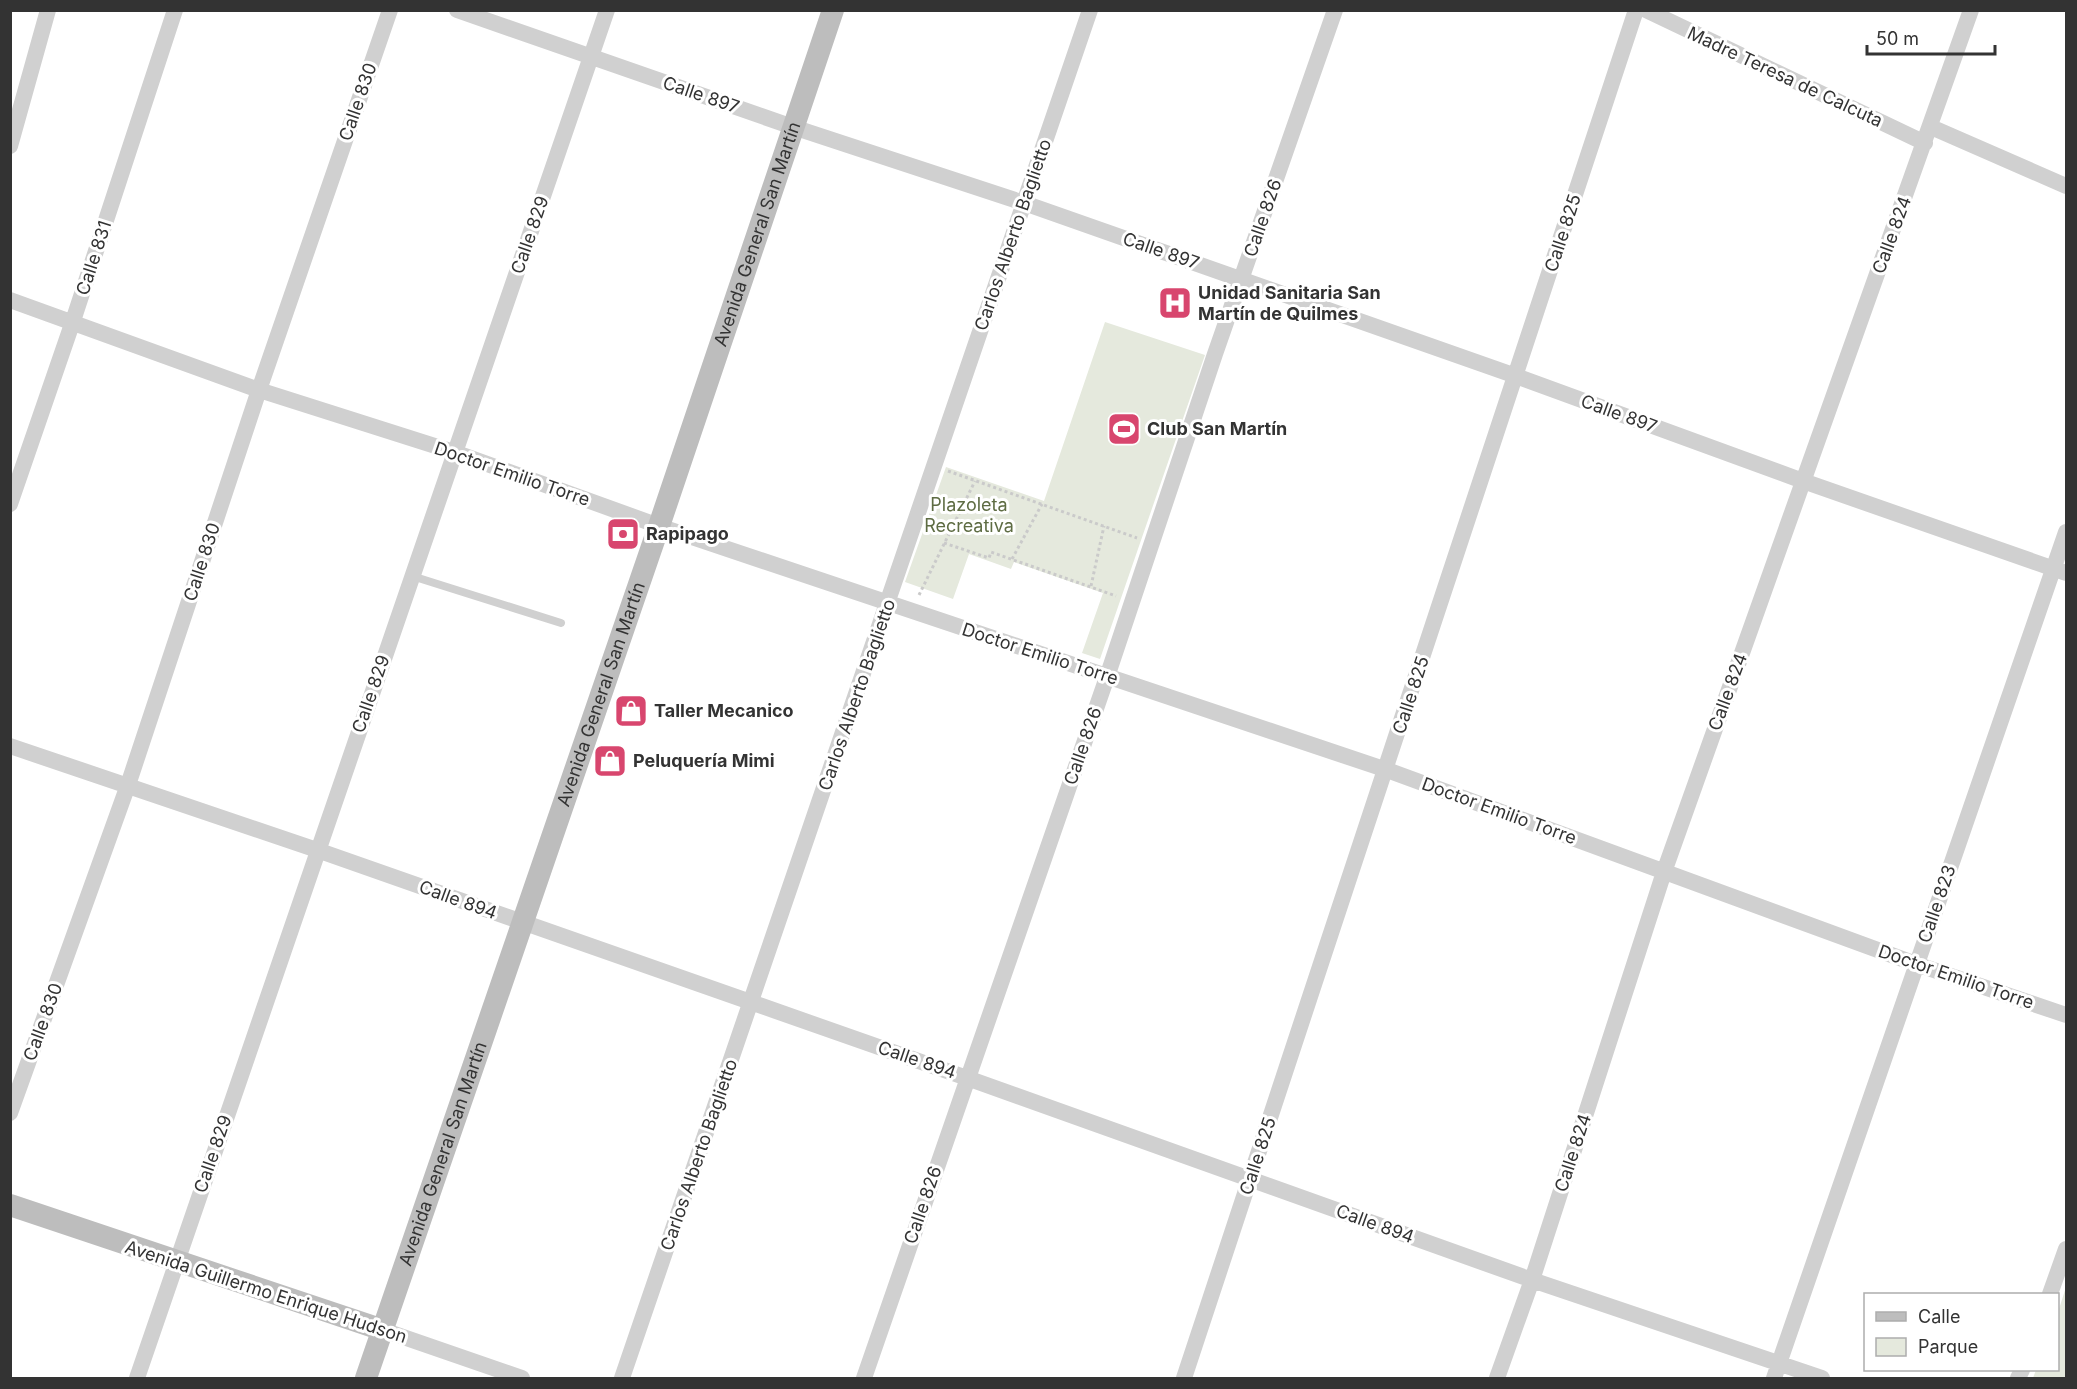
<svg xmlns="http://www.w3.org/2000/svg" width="2077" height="1389" font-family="Inter,sans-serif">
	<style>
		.green { fill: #e5e9dd }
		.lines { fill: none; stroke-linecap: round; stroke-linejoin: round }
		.path { stroke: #cacaca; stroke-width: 3; stroke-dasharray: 3 3; stroke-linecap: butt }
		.lane { stroke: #d0d0d0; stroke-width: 8 }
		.street { stroke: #d0d0d0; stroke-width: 16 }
		.secondary { stroke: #bdbdbd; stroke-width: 22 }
		.labels { text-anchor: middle; stroke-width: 6; stroke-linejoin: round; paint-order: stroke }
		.street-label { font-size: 18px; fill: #333; stroke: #fff }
		.poi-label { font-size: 18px; font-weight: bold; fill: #333; stroke: #fff; text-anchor: start }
		.park-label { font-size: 18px; fill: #5e6c43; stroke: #fff }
	</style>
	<rect width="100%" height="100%" fill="#fff"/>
	<path class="green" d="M 1105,322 L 1205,355 L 1100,659 L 1082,653 L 1103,593 L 1014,562 L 1011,569 L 969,554 L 953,599 L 905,582 L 946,467 L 1044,501 Z
		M 2066,1287 L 2066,1378 L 2033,1378 L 2036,1370 L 2058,1370 L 2058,1312 Z"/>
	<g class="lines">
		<path class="path" d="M 948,471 L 1137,538
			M 944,543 L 989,558 L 991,552 L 1116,596
			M 1012,559 L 1042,504
			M 1091,586 L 1104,526
			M 919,595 L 975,481"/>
		<path class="lane" d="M 412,576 L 561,623"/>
		<path class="street" d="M 457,10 L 793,127 L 1024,203 L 1516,376 L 1803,481 L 2066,573
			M 1646,10 L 1925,143
			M 1931,127 L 2066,186
			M 10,146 L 48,10
			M 10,300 L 259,390 L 454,452 L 659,526 L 1387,770 L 1916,964 L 2066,1015
			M 10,504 L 72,324 L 175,10
			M 10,746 L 317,850 L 967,1078 L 1532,1280 L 1822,1378
			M 10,1113 L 128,785 L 259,390 L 390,10
			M 2050,1294 L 2066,1249
			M 383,1330 L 522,1378
			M 137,1378 L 607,10
			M 622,1378 L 1090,10
			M 864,1378 L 1107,677 L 1215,354 L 1335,10
			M 1184,1378 L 1636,10
			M 1497,1378 L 1532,1280 L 1664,872 L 1971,10
			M 1774,1378 L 2066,532
			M 2018,1378 L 2022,1370"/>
		<g class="secondary">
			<path d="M 10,1205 L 383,1330"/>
			<path id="s1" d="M 366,1378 L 659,526 L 833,10"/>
		</g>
	</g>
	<defs>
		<g id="hospital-square" transform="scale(1.725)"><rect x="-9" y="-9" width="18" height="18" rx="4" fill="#d8466e" stroke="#fff"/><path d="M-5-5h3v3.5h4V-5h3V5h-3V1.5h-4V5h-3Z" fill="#fff"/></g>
		<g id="stadium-square" transform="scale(1.725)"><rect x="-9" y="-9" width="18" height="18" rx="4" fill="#d8466e" stroke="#fff"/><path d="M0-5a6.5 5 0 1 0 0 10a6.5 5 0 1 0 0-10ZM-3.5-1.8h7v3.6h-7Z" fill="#fff"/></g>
		<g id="bank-square" transform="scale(1.725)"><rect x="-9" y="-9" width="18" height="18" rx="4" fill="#d8466e" stroke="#fff"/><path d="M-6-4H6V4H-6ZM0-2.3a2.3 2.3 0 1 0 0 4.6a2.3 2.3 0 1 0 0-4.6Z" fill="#fff"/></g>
		<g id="shop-square" transform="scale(1.725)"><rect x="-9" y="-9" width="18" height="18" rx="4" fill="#d8466e" stroke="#fff"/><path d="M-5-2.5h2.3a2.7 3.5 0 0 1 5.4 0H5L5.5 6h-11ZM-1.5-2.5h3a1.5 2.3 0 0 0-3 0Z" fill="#fff"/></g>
	</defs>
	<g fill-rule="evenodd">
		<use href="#hospital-square" x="1175" y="303"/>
		<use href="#stadium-square" x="1124" y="429"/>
		<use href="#bank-square" x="623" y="534"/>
		<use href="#shop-square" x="631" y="711"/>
		<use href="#shop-square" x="610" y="761"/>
	</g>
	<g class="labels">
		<g class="street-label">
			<text transform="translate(1785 77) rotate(25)" y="6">Madre Teresa de Calcuta</text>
			<text transform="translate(701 95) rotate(19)" y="6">Calle 897</text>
			<text transform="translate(358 102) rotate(-71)" y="6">Calle 830</text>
			<text transform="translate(1263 218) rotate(-71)" y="6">Calle 826</text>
			<text transform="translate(1563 233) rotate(-72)" y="6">Calle 825</text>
			<text transform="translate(530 235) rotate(-71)" y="6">Calle 829</text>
			<text dy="6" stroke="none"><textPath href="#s1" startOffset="1209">Avenida General San Martín</textPath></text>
			<text transform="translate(1013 235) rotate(-71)" y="6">Carlos Alberto Baglietto</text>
			<text transform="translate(1892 235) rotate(-70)" y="6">Calle 824</text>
			<text transform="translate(1161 251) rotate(19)" y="6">Calle 897</text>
			<text transform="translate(94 258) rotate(-72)" y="6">Calle 831</text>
			<text transform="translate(1619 414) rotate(20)" y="6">Calle 897</text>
			<text transform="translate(512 474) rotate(19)" y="6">Doctor Emilio Torre</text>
			<text transform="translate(202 562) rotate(-72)" y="6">Calle 830</text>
			<text transform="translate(1040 654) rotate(18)" y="6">Doctor Emilio Torre</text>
			<text transform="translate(1728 692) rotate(-70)" y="6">Calle 824</text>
			<text transform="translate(371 694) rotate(-71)" y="6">Calle 829</text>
			<text dy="6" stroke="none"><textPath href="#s1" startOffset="723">Avenida General San Martín</textPath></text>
			<text transform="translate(857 695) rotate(-71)" y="6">Carlos Alberto Baglietto</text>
			<text transform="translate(1411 695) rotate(-72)" y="6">Calle 825</text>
			<text transform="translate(1083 746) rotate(-71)" y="6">Calle 826</text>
			<text transform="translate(1499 811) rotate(20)" y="6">Doctor Emilio Torre</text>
			<text transform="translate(458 900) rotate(20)" y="6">Calle 894</text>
			<text transform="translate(1937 904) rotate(-71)" y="6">Calle 823</text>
			<text transform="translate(1956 977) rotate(19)" y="6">Doctor Emilio Torre</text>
			<text transform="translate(43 1022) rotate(-70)" y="6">Calle 830</text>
			<text transform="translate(917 1060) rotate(19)" y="6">Calle 894</text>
			<text transform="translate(1573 1153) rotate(-72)" y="6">Calle 824</text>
			<text transform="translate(213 1154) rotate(-71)" y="6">Calle 829</text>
			<text dy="6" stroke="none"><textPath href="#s1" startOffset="237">Avenida General San Martín</textPath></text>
			<text transform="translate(699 1155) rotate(-71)" y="6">Carlos Alberto Baglietto</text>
			<text transform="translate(1258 1156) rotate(-72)" y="6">Calle 825</text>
			<text transform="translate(923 1205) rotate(-71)" y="6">Calle 826</text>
			<text transform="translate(1375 1224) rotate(20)" y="6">Calle 894</text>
			<text transform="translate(266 1292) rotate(18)" y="6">Avenida Guillermo Enrique Hudson</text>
		</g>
		<g class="poi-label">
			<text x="1198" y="299">Unidad Sanitaria San<tspan x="1198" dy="21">Martín de Quilmes</tspan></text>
			<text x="1147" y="435">Club San Martín</text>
			<text x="646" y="540">Rapipago</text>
			<text x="654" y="717">Taller Mecanico</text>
			<text x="633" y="767">Peluquería Mimi</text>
		</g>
		<g class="park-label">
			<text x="969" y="511">Plazoleta<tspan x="969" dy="21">Recreativa</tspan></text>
		</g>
	</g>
	<rect width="2077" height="1389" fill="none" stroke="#333333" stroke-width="24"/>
	<rect x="1864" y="1293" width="195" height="78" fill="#ffffff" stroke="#adadad" stroke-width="1.5"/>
	<rect x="1876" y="1312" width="30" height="9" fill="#bdbdbd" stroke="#adadad" stroke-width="1.5"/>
	<text x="1918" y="1323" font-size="18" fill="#333333">Calle</text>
	<rect x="1876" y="1338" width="30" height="18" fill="#e5e9dd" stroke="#adadad" stroke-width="1.5"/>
	<text x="1918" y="1353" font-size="18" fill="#333333">Parque</text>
	<path d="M1867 45v9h128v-9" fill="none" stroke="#333333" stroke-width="3"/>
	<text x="1876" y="45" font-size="18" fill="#333333" stroke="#ffffff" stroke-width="4.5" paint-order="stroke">50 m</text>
</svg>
